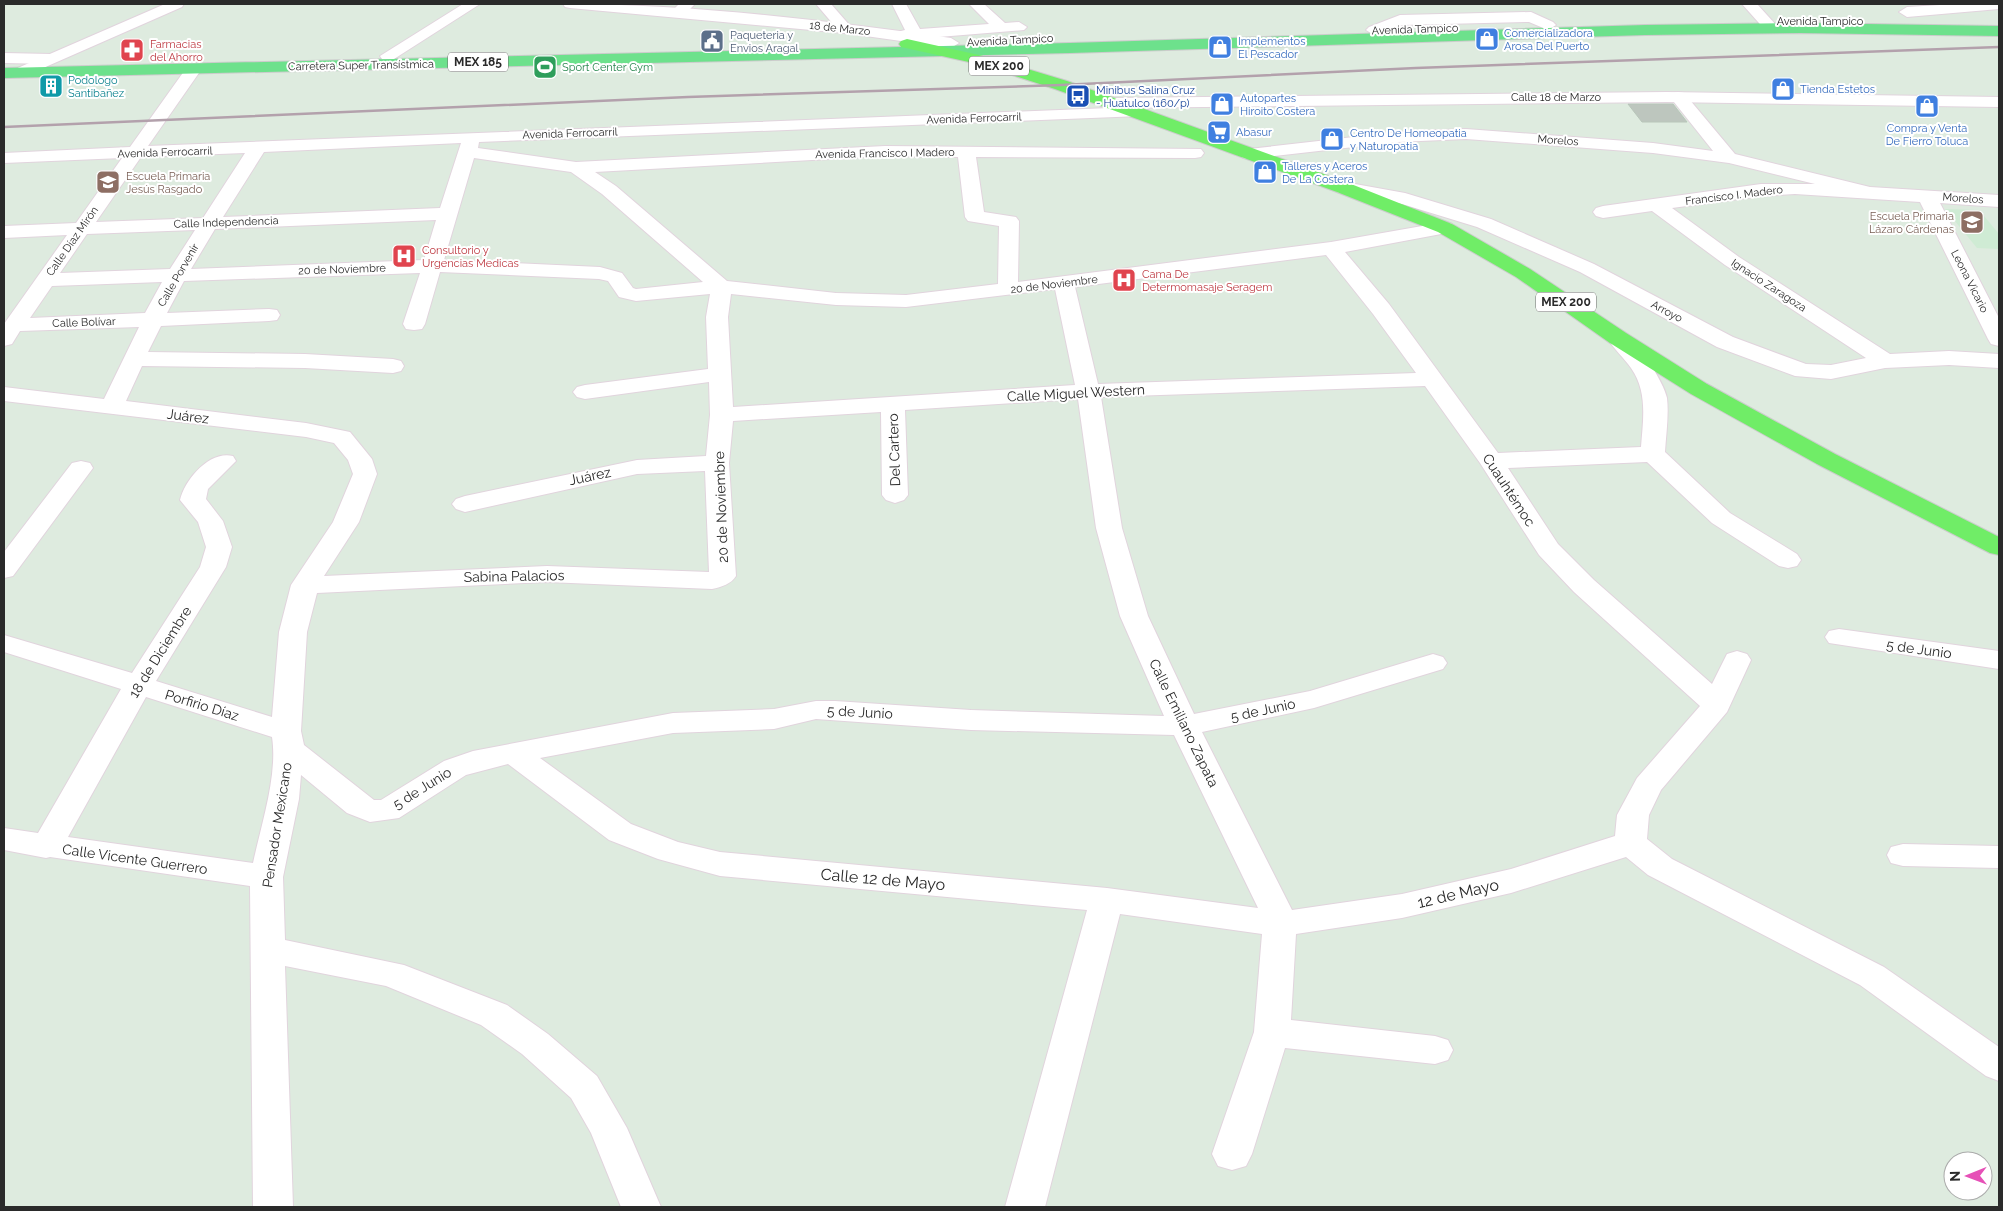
<svg xmlns="http://www.w3.org/2000/svg" width="2003" height="1211" font-family="Raleway,sans-serif">
	<style>
		.education { fill: #cfebd4 }
		.building { fill: #bdc6be; stroke: #b8c6ba }
		.lines { fill: none; stroke-linecap: round; stroke-linejoin: round }
		.street-casing { stroke: #e1d4dd; stroke-width: 2 }
		.secondary-casing { stroke: #e1d4dd; stroke-width: 2 }
		.primary-casing { stroke: #ccc; stroke-width: 2 }
		.highway-casing { stroke: #ccc; stroke-width: 2 }
		.street { fill: #fff; fill-rule: evenodd }
		.secondary { fill: #fff; fill-rule: evenodd }
		.primary { fill: #6de18c; fill-rule: evenodd }
		.highway { fill: #70ed67; fill-rule: evenodd }
		.rail { stroke: #b3a1ac; stroke-width: 2.5 }
		.labels { text-anchor: middle; stroke-width: 4; stroke-linejoin: round; paint-order: stroke }
		.far-street-label { font-size: 11px; fill: #2a2a2a; stroke: #fff }
		.far-shop-label { font-size: 11px; fill: #366cbe; stroke: #fff; text-anchor: start }
		.far-service-label { font-size: 11px; fill: #4e5e75; stroke: #fff; text-anchor: start }
		.far-health-label { font-size: 11px; fill: #be3a42; stroke: #fff; text-anchor: start }
		.far-leisure-label { font-size: 11px; fill: #27864d; stroke: #fff; text-anchor: start }
		.far-culture-label { font-size: 11px; fill: #0d838f; stroke: #fff; text-anchor: start }
		.far-transit-label { font-size: 11px; fill: #164399; stroke: #fff; text-anchor: start }
		.far-education-label { font-size: 11px; fill: #785e54; stroke: #fff; text-anchor: start }
		.shield { fill: #fff; stroke: #6a6a6a; stroke-width: 1 }
		.shield-label { font-size: 12px; font-weight: bold; fill: #2a2a2a }
		.street-label { font-size: 14px; fill: #2a2a2a; stroke: #fff }
		.near-street-label { font-size: 16px; fill: #2a2a2a; stroke: #fff }
	</style>
	<rect width="100%" height="100%" fill="#deebdf"/>
	<path class="education" d="M 1945,209 L 1979,210 L 1999,234 L 1999,249 L 1977,248 Z"/>
	<path class="building" d="M 1628,104 L 1673,104 L 1687,122 L 1642,122 Z"/>
	<g class="lines">
		<g class="street-casing">
			<path id="street" d="M 463,4 L 480,4 L 394,59 L 382,59 L 380,56 Z
				M 679,4 L 695,4 L 683,16 L 673,16 L 670,13 Z
				M 816,4 L 831,4 L 852,28 L 849,31 L 839,31 Z
				M 892,4 L 906,4 L 920,29 L 989,24 L 969,4 L 984,4 L 1005,23 L 1019,22 L 1027,27 L 1024,30 L 902,40 L 894,35 L 897,32 L 905,30 Z
				M 1742,4 L 1757,4 L 1777,26 L 1780,29 L 1777,32 L 1767,32 Z
				M 1956,4 L 1999,4 L 1999,9 L 1907,17 L 1899,12 L 1907,7 Z
				M 1531,12 L 1553,22 L 1556,25 L 1548,30 L 1529,22 L 1402,25 L 1374,35 L 1366,30 L 1369,27 L 1400,15 Z
				M 4,53 L 51,54 L 59,59 L 51,64 L 4,63 Z
				M 193,65 L 201,70 L 148,146 L 1135,107 L 1141,108 L 1144,112 L 1141,116 L 479,142 L 478,148 L 576,162 L 885,146 L 1201,149 L 1204,153 L 1201,157 L 1195,158 L 976,157 L 984,212 L 1016,217 L 1019,221 L 1018,282 L 1331,242 L 1445,222 L 1452,224 L 1455,228 L 1452,232 L 1345,252 L 1389,304 L 1498,453 L 1641,447 C 1643,420 1648,392 1631,368 C 1624,358 1614,349 1607,338 L 1610,333 C 1615,332 1620,330 1625,333 C 1638,341 1664,383 1667,398 C 1669,415 1666,435 1665,452 L 1730,513 L 1797,554 L 1801,560 L 1797,566 L 1788,568 L 1779,566 L 1712,523 L 1647,462 L 1508,468 L 1558,544 L 1594,580 L 1712,684 L 1727,654 L 1737,651 L 1747,654 L 1751,660 L 1727,712 L 1661,790 L 1649,815 L 1647,839 L 1672,859 L 1884,967 L 1999,1047 L 1999,1081 L 1986,1076 L 1860,985 L 1648,875 L 1626,857 L 1511,893 L 1402,918 L 1296,934 L 1291,1020 L 1435,1036 L 1448,1040 L 1453,1050 L 1448,1060 L 1435,1064 L 1285,1048 L 1252,1154 L 1246,1166 L 1232,1170 L 1218,1166 L 1212,1154 L 1254,1032 L 1262,934 L 1120,914 L 1045,1207 L 1005,1207 L 1087,910 L 720,876 L 658,859 L 609,840 L 508,764 L 466,775 L 399,818 L 370,822 L 347,813 L 301,775 L 299,799 L 283,877 L 285,940 L 404,965 L 507,1005 L 548,1034 L 597,1076 L 627,1128 L 661,1207 L 621,1207 L 591,1133 L 571,1098 L 522,1054 L 481,1025 L 386,986 L 285,966 L 293,1207 L 253,1207 L 250,886 L 50,857 L 46,858 L 4,850 L 4,828 L 38,833 L 121,689 L 4,652 L 4,635 L 132,673 L 200,567 L 206,547 L 198,522 L 180,500 C 185,479 210,450 233,456 L 236,461 L 208,489 L 206,499 L 223,521 L 232,547 L 226,567 L 156,681 L 272,717 L 279,632 L 291,585 L 333,522 L 353,474 L 348,460 L 334,443 L 306,437 L 4,401 L 4,387 L 104,399 L 139,327 L 20,331 L 12,344 L 4,346 L 4,324 L 67,235 L 4,238 L 4,226 L 76,223 L 122,158 L 4,163 L 4,153 L 130,147 L 187,67 ZM 461,143 L 440,208 L 223,217 L 264,152 ZM 245,153 L 203,218 L 96,222 L 141,157 ZM 885,156 L 958,157 L 965,217 L 968,221 L 999,226 L 998,284 L 906,295 L 836,293 L 727,281 L 616,186 L 595,172 ZM 474,158 L 571,172 L 602,194 L 703,282 L 636,289 L 633,288 L 622,273 L 600,267 L 444,260 ZM 436,220 L 424,260 L 191,269 L 215,229 ZM 195,230 L 170,269 L 60,273 L 87,234 ZM 1326,255 L 1373,314 L 1416,373 L 1098,384 L 1075,287 ZM 440,272 L 599,279 L 608,281 L 619,297 L 636,301 L 710,294 L 706,317 L 708,369 L 585,385 L 577,387 L 573,392 L 577,397 L 585,399 L 709,382 L 710,415 L 706,456 L 637,460 L 465,496 L 456,499 L 452,504 L 456,509 L 465,512 L 637,474 L 705,471 L 709,572 L 547,566 L 324,576 L 359,522 L 377,474 L 372,459 L 350,432 L 306,423 L 126,401 L 142,366 L 305,368 L 393,373 L 401,371 L 404,366 L 401,361 L 393,359 L 305,354 L 148,352 L 161,326 L 269,321 L 277,320 L 280,315 L 277,310 L 269,309 L 167,313 L 184,281 L 420,273 L 403,324 L 406,329 L 414,330 L 422,329 L 425,324 ZM 162,282 L 145,313 L 30,318 L 52,286 ZM 1055,289 L 1075,385 L 733,407 L 728,317 L 731,294 L 836,305 L 906,307 ZM 1425,386 L 1480,463 L 1539,555 L 1574,592 L 1700,706 L 1637,778 L 1617,815 L 1615,836 L 1511,869 L 1402,894 L 1292,910 L 1202,732 L 1314,708 L 1443,669 L 1447,663 L 1443,657 L 1433,654 L 1310,691 L 1194,714 L 1148,616 L 1122,528 L 1101,397 ZM 1078,399 L 1096,528 L 1120,616 L 1164,716 L 971,710 L 835,701 L 816,701 L 774,709 L 673,713 L 473,751 L 444,761 L 381,800 L 374,800 L 304,745 L 301,731 L 307,632 L 317,593 L 547,582 L 712,589 C 722,587 731,584 736,576 L 729,463 L 733,421 L 881,412 L 882,495 L 886,500 L 895,503 L 904,500 L 908,495 L 905,410 ZM 146,697 L 272,737 C 278,775 261,825 253,863 L 68,837 ZM 816,719 L 971,730 L 1174,735 L 1258,908 L 1107,888 L 720,852 L 678,842 L 631,824 L 540,758 L 673,733 L 774,729 Z
				M 1678,92 L 1684,93 L 1735,154 L 1870,187 L 1999,195 L 1999,207 L 1940,203 L 1999,318 L 1999,346 L 1991,344 L 1988,339 L 1920,202 L 1795,194 L 1761,196 L 1672,208 L 1739,257 L 1890,354 L 1949,351 L 1999,354 L 1999,368 L 1949,365 L 1885,368 L 1831,379 L 1795,376 L 1717,347 L 1580,272 L 1477,227 L 1402,204 L 1337,192 L 1335,188 L 1337,184 L 1344,182 L 1405,193 L 1491,219 L 1594,264 L 1733,337 L 1806,364 L 1831,365 L 1866,358 L 1725,265 L 1652,211 L 1603,218 L 1596,216 L 1593,212 L 1596,208 L 1603,206 L 1761,184 L 1815,184 L 1729,163 L 1653,153 L 1466,139 L 1398,142 L 1249,159 L 1243,158 L 1240,154 L 1243,150 L 1249,149 L 1398,132 L 1466,129 L 1653,143 L 1713,151 L 1670,97 L 1672,93 Z
				M 81,461 L 90,463 L 93,468 L 13,576 L 4,578 L 4,552 L 72,463 Z
				M 1839,629 L 1999,651 L 1999,669 L 1829,643 L 1825,637 L 1829,631 Z
				M 1903,844 L 1999,846 L 1999,868 L 1903,866 L 1891,863 L 1887,855 L 1891,847 Z"/>
		</g>
		<g class="secondary-casing">
			<path id="secondary" d="M 165,4 L 184,4 L 182,7 L 25,76 L 13,76 L 11,73 L 13,70 Z
				M 563,4 C 692,4 823,20 951,38 L 959,43 L 951,48 L 844,33 L 570,8 L 565,7 Z
				M 1667,92 L 1999,97 L 1999,107 L 1667,102 L 1112,108 L 1106,107 L 1104,103 L 1106,99 L 1112,98 Z"/>
		</g>
		<g class="primary-casing">
			<path id="primary" d="M 1800,23 L 1999,26 L 1999,36 L 1800,33 L 1645,35 L 1070,53 L 4,78 L 4,68 L 1070,43 L 1645,25 Z"/>
		</g>
		<g class="highway-casing">
			<path id="highway" d="M 907,39 L 988,57 L 1067,81 L 1351,184 L 1452,224 L 1530,269 L 1626,333 L 1707,384 L 1835,454 L 1999,537 L 1999,555 L 1990,553 L 1817,464 L 1691,394 L 1610,343 L 1516,277 L 1438,232 L 1337,192 L 1055,89 L 978,64 L 901,47 L 899,44 L 901,41 Z"/>
		</g>
		<use href="#street" class="street"/>
		<use href="#secondary" class="secondary"/>
		<use href="#primary" class="primary"/>
		<use href="#highway" class="highway"/>
		<path class="rail" d="M 4,127 L 688,97 L 1061,85 L 1416,68 L 1999,47"/>
	</g>
	<defs>
		<g id="shop-square" transform="scale(1.25)"><rect x="-9" y="-9" width="18" height="18" rx="4" fill="#3f7fe0" stroke="#fff"/><path d="M-5-2.5h2.3a2.7 3.5 0 0 1 5.4 0H5L5.5 6h-11ZM-1.5-2.5h3a1.5 2.3 0 0 0-3 0Z" fill="#fff"/></g>
		<g id="civic-square" transform="scale(1.25)"><rect x="-9" y="-9" width="18" height="18" rx="4" fill="#5c6f8a" stroke="#fff"/><path d="M-.6-6.5H3V-4.5H.6V-3L4-1V1h2V6H-6V1h2V-1L-.6-3ZM-1.2 2.5V6h2.4V2.5Z" fill="#fff"/></g>
		<g id="pharmacy-square" transform="scale(1.25)"><rect x="-9" y="-9" width="18" height="18" rx="4" fill="#e0444e" stroke="#fff"/><path d="M-2-6h4v4h4v4h-4v4h-4v-4h-4v-4h4Z" fill="#fff"/></g>
		<g id="stadium-square" transform="scale(1.25)"><rect x="-9" y="-9" width="18" height="18" rx="4" fill="#2e9e5b" stroke="#fff"/><path d="M0-5a6.5 5 0 1 0 0 10a6.5 5 0 1 0 0-10ZM-3.5-1.8h7v3.6h-7Z" fill="#fff"/></g>
		<g id="building-square" transform="scale(1.25)"><rect x="-9" y="-9" width="18" height="18" rx="4" fill="#0f9aa8" stroke="#fff"/><path d="M-4-6H4V6H1V3H-1V6H-4ZM-2.5-4.3h1.7v1.8h-1.7ZM.8-4.3h1.7v1.8H.8ZM-2.5-1h1.7V.8h-1.7ZM.8-1h1.7V.8H.8Z" fill="#fff"/></g>
		<g id="bus-square" transform="scale(1.25)"><rect x="-9" y="-9" width="18" height="18" rx="4" fill="#1a4fb4" stroke="#fff"/><path d="M-5-6H5V4H4V6H2V4H-2V6H-4V4H-5ZM-3.5-4V0h7V-4ZM-3.5 1.2v1.5H-2V1.2ZM2 1.2v1.5H3.5V1.2Z" fill="#fff"/></g>
		<g id="supermarket-square" transform="scale(1.25)"><rect x="-9" y="-9" width="18" height="18" rx="4" fill="#3f7fe0" stroke="#fff"/><path d="M-6-5.5h2.5l.6 2H6L4.5 2H-2.5L-4.4-4H-6ZM-1.5 3.2a1.3 1.3 0 1 0 .1 0ZM3 3.2a1.3 1.3 0 1 0 .1 0Z" fill="#fff"/></g>
		<g id="school-square" transform="scale(1.25)"><rect x="-9" y="-9" width="18" height="18" rx="4" fill="#8d6e63" stroke="#fff"/><path d="M0-5L7-2L0 1L-7-2ZM-4 1L0 2.5L4 1V4Q0 6-4 4Z" fill="#fff"/></g>
		<g id="hospital-square" transform="scale(1.25)"><rect x="-9" y="-9" width="18" height="18" rx="4" fill="#e0444e" stroke="#fff"/><path d="M-5-5h3v3.5h4V-5h3V5h-3V1.5h-4V5h-3Z" fill="#fff"/></g>
	</defs>
	<g fill-rule="evenodd">
		<use href="#shop-square" x="1487" y="39"/>
		<use href="#civic-square" x="712" y="41"/>
		<use href="#shop-square" x="1220" y="47"/>
		<use href="#pharmacy-square" x="132" y="50"/>
		<use href="#stadium-square" x="545" y="67"/>
		<use href="#building-square" x="51" y="86"/>
		<use href="#shop-square" x="1783" y="89"/>
		<use href="#bus-square" x="1078" y="96"/>
		<use href="#shop-square" x="1222" y="104"/>
		<use href="#shop-square" x="1927" y="106"/>
		<use href="#supermarket-square" x="1219" y="132"/>
		<use href="#shop-square" x="1332" y="139"/>
		<use href="#shop-square" x="1265" y="172"/>
		<use href="#school-square" x="108" y="182"/>
		<use href="#school-square" x="1972" y="222"/>
		<use href="#hospital-square" x="404" y="256"/>
		<use href="#hospital-square" x="1124" y="280"/>
	</g>
	<g class="labels">
		<g class="far-street-label">
			<text x="1820" y="25">Avenida Tampico</text>
			<text transform="translate(840 28) rotate(6)" y="4">18 de Marzo</text>
			<text transform="translate(1415 29) rotate(-2)" y="4">Avenida Tampico</text>
			<text transform="translate(1010 40) rotate(-3)" y="4">Avenida Tampico</text>
			<text transform="translate(361 65) rotate(-1)" y="4">Carretera Super Transístmica</text>
			<text x="1556" y="101">Calle 18 de Marzo</text>
			<text transform="translate(974 118) rotate(-2)" y="4">Avenida Ferrocarril</text>
			<text transform="translate(570 133) rotate(-2)" y="4">Avenida Ferrocarril</text>
			<text transform="translate(1558 140) rotate(4)" y="4">Morelos</text>
			<text transform="translate(165 152) rotate(-2)" y="4">Avenida Ferrocarril</text>
			<text transform="translate(885 153) rotate(-1)" y="4">Avenida Francisco I Madero</text>
			<text transform="translate(1734 195) rotate(-7)" y="4">Francisco I. Madero</text>
			<text transform="translate(1963 198) rotate(4)" y="4">Morelos</text>
			<text transform="translate(226 222) rotate(-2)" y="4">Calle Independencia</text>
			<text transform="translate(72 241) rotate(-55)" y="4">Calle Díaz Mirón</text>
			<text transform="translate(342 269) rotate(-2)" y="4">20 de Noviembre</text>
			<text transform="translate(178 275) rotate(-60)" y="4">Calle Porvenir</text>
			<text transform="translate(1970 281) rotate(63)" y="4">Leona Vicario</text>
			<text transform="translate(1054 284) rotate(-7)" y="4">20 de Noviembre</text>
			<text transform="translate(1769 285) rotate(33)" y="4">Ignacio Zaragoza</text>
			<text transform="translate(1667 311) rotate(28)" y="4">Arroyo</text>
			<text transform="translate(84 322) rotate(-2)" y="4">Calle Bolívar</text>
		</g>
		<g class="far-shop-label">
			<text x="1504" y="37">Comercializadora<tspan x="1504" dy="13">Arosa Del Puerto</tspan></text>
			<text x="1238" y="45">Implementos<tspan x="1238" dy="13">El Pescador</tspan></text>
			<text x="1800" y="93">Tienda Estetos</text>
			<text x="1240" y="102">Autopartes<tspan x="1240" dy="13">Hiroito Costera</tspan></text>
			<text x="1927" y="132" text-anchor="middle">Compra y Venta<tspan x="1927" dy="13">De Fierro Toluca</tspan></text>
			<text x="1236" y="136">Abasur</text>
			<text x="1350" y="137">Centro De Homeopatia<tspan x="1350" dy="13">y Naturopatia</tspan></text>
			<text x="1282" y="170">Talleres y Aceros<tspan x="1282" dy="13">De La Costera</tspan></text>
		</g>
		<g class="far-service-label">
			<text x="730" y="39">Paqueteria y<tspan x="730" dy="13">Envios Aragal</tspan></text>
		</g>
		<g class="far-health-label">
			<text x="150" y="48">Farmacias<tspan x="150" dy="13">del Ahorro</tspan></text>
			<text x="422" y="254">Consultorio y<tspan x="422" dy="13">Urgencias Medicas</tspan></text>
			<text x="1142" y="278">Cama De<tspan x="1142" dy="13">Determomasaje Seragem</tspan></text>
		</g>
		<g class="far-leisure-label">
			<text x="562" y="71">Sport Center Gym</text>
		</g>
		<g class="far-culture-label">
			<text x="68" y="84">Podologo<tspan x="68" dy="13">Santibañez</tspan></text>
		</g>
		<g class="far-transit-label">
			<text x="1096" y="94">Minibus Salina Cruz<tspan x="1096" dy="13">- Huatulco (160/p)</tspan></text>
		</g>
		<g class="far-education-label">
			<text x="126" y="180">Escuela Primaria<tspan x="126" dy="13">Jesús Rasgado</tspan></text>
			<text x="1954" y="220" text-anchor="end">Escuela Primaria<tspan x="1954" dy="13">Lázaro Cárdenas</tspan></text>
		</g>
		<g class="shield">
			<rect x="448" y="52.5" width="60" height="19" rx="4"/>
			<rect x="969" y="56.5" width="60" height="19" rx="4"/>
			<rect x="1536" y="292.5" width="60" height="19" rx="4"/>
		</g>
		<g class="shield-label">
			<text x="478" y="66">MEX 185</text>
			<text x="999" y="70">MEX 200</text>
			<text x="1566" y="306">MEX 200</text>
		</g>
		<g class="street-label">
			<text transform="translate(1076 393) rotate(-3)" y="5">Calle Miguel Western</text>
			<text transform="translate(188 416) rotate(7)" y="5">Juárez</text>
			<text transform="translate(894 450) rotate(-92)" y="5">Del Cartero</text>
			<text transform="translate(590 476) rotate(-12)" y="5">Juárez</text>
			<text transform="translate(1509 490) rotate(57)" y="5">Cuauhtémoc</text>
			<text transform="translate(721 507) rotate(-92)" y="5">20 de Noviembre</text>
			<text transform="translate(514 576) rotate(-1)" y="5">Sabina Palacios</text>
			<text transform="translate(1919 649) rotate(8)" y="5">5 de Junio</text>
			<text transform="translate(160 652) rotate(-58)" y="5">18 de Diciembre</text>
			<text transform="translate(202 705) rotate(17)" y="5">Porfirio Díaz</text>
			<text transform="translate(1263 710) rotate(-12)" y="5">5 de Junio</text>
			<text transform="translate(860 712) rotate(3)" y="5">5 de Junio</text>
			<text transform="translate(1184 723) rotate(64)" y="5">Calle Emiliano Zapata</text>
			<text transform="translate(422 788) rotate(-32)" y="5">5 de Junio</text>
			<text transform="translate(277 825) rotate(-81)" y="5">Pensador Mexicano</text>
			<text transform="translate(135 859) rotate(8)" y="5">Calle Vicente Guerrero</text>
		</g>
		<g class="near-street-label">
			<text transform="translate(883 879) rotate(5)" y="6">Calle 12 de Mayo</text>
			<text transform="translate(1458 893) rotate(-13)" y="6">12 de Mayo</text>
		</g>
	</g>
	<rect width="2003" height="1211" fill="none" stroke="#2a2a2a" stroke-width="10"/>
	<g transform="translate(1968 1176) rotate(269)"><circle r="24" fill="#ffffff" stroke="#aaaaaa"/>
	<path d="M0-4L9 19L0 12L-9 19Z" fill="#e650b7"/>
	<text y="-8" font-size="14" font-weight="bold" text-anchor="middle" fill="#2a2a2a">N</text>
	</g>
</svg>
